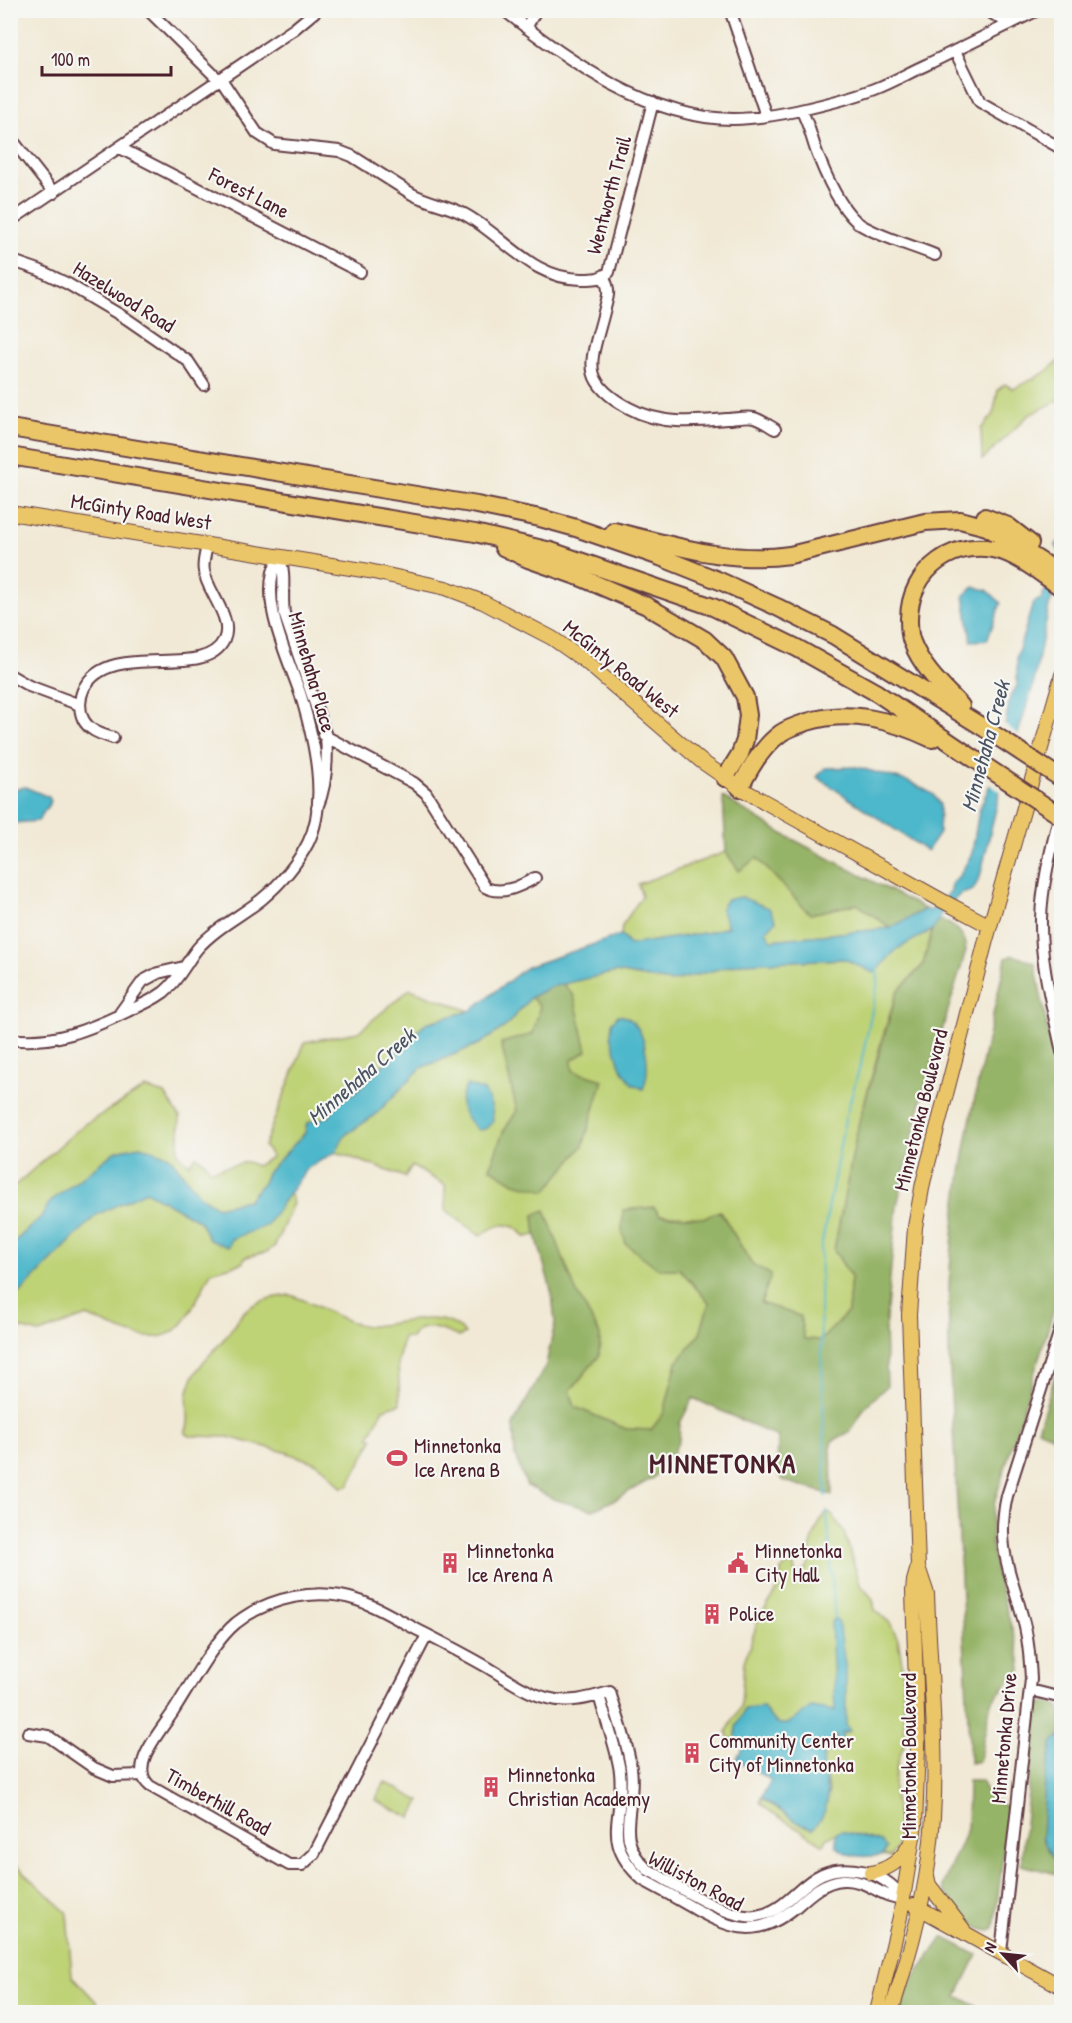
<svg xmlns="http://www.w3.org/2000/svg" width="1072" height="2023" font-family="'Patrick Hand',sans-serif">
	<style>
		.green { fill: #bed276; stroke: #847850; stroke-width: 1.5 }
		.forest { fill: #96b467; stroke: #706a49; stroke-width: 1.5 }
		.water { fill: #4db7cb; stroke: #4c6b7b; stroke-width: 1.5 }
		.pier { fill: #f1e9d5 }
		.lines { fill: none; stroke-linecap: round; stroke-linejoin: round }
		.stream { stroke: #4db7cb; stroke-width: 2 }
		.minor-casing { stroke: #633d44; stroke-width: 14 }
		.major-casing { stroke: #633d44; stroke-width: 16 }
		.highway-casing { stroke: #633d44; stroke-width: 20 }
		.minor { stroke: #fff; stroke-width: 10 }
		.major { stroke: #ebc669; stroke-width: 14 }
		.highway { stroke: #ebc669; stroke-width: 16 }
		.highway-bridge-casing { stroke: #633d44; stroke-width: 20; stroke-linecap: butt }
		.highway-bridge { stroke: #ebc669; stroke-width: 16 }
		.labels { text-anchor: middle; stroke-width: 4.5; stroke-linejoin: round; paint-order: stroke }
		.street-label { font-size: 21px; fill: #4a1f2b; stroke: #f6f6f2 }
		.poi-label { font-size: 21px; fill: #4a1f2b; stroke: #f6f6f2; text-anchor: start }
		.water-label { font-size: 22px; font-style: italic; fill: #4b5463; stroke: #f6f6f2 }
		.district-label { font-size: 27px; font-weight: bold; letter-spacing: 1.5px; fill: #4a1f2b; stroke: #f6f6f2 }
	</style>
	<rect width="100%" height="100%" fill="#f6f6f2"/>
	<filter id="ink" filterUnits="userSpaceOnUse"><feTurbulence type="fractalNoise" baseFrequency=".0167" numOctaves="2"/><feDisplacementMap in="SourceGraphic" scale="12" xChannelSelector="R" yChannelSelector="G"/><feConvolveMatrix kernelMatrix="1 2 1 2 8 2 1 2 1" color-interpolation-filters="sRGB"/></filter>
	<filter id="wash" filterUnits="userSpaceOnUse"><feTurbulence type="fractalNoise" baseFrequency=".008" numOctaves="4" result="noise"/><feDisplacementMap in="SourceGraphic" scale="24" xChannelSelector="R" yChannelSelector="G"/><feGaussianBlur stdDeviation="1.35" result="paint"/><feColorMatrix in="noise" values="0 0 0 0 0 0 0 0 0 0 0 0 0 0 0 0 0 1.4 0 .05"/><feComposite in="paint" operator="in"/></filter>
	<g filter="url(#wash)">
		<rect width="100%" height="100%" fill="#f1e9d5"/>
		<path class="green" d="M 1061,359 L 1061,399 L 1029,415 L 982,460 L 981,429 L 993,415 L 998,390 L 1005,384 L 1013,389 L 1044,373 Z
			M 726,852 L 739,871 L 757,858 L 810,914 L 857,904 L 891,928 L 771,940 L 766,931 L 721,909 L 729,926 L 710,932 L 629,945 L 621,935 L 622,926 L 642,896 L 638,884 Z
			M 932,930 L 923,965 L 897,992 L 882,1039 L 859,1122 L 834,1250 L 851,1277 L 848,1312 L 821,1340 L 804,1339 L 799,1316 L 760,1303 L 771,1275 L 751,1263 L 720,1211 L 703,1218 L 660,1215 L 659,1269 L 680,1269 L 709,1303 L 700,1334 L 677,1362 L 664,1413 L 651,1430 L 626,1429 L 575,1407 L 570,1391 L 599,1356 L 600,1335 L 534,1215 L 536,1235 L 526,1237 C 510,1219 497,1223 480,1236 L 446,1210 L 445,1185 L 412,1166 L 405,1177 L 336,1152 L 345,1135 L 374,1116 L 421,1068 L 481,1043 L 506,1026 L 531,997 L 540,1006 L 534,1034 L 501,1043 L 517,1111 L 503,1132 L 490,1168 L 603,1080 L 573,1071 L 571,1060 L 574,996 L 563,984 L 616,972 L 670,982 L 741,963 L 846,959 L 874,972 L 897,949 Z
			M 410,989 L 470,1011 L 426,1023 L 353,1094 L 340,1098 L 330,1116 L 307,1123 L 305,1133 L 267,1173 L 263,1183 L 248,1200 L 217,1207 L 200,1196 L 169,1156 L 140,1146 L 116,1151 L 50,1202 L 42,1216 L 11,1245 L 11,1189 L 82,1126 L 145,1088 L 165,1094 L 180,1117 L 178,1153 L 189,1164 L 196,1156 L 205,1162 L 210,1170 L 248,1162 L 256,1166 L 272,1157 L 264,1146 L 305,1042 L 358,1032 Z
			M 146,1191 L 200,1221 L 209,1240 L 231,1239 L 266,1226 L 289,1193 L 293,1203 L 275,1246 L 267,1252 L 246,1257 L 242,1263 L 211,1272 C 203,1286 192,1313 182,1324 C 156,1353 115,1327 87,1316 L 39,1333 L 11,1326 L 11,1302 L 96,1215 Z
			M 290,1295 C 312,1301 347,1325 368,1326 C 395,1326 445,1306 465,1334 L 459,1337 C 444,1331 421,1319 411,1338 L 403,1337 L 398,1362 L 400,1404 L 383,1409 L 369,1437 L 373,1439 L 348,1486 L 341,1487 L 327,1470 L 316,1463 L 285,1452 L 228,1437 L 190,1436 L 185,1433 C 192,1420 185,1405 188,1392 C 193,1367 213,1354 227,1335 C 235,1325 239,1314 250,1307 C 262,1299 276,1297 290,1295 Z
			M 827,1512 L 833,1516 L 844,1532 L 860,1584 L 873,1599 L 875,1610 L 890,1623 L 898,1639 L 903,1669 L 905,1743 C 898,1757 893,1778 894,1793 C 896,1817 907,1836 890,1857 L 883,1855 L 886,1848 L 881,1842 L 842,1831 L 827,1837 L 824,1845 L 768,1810 L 760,1802 L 761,1798 L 803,1825 L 813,1828 L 829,1793 L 822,1760 L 825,1749 L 836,1735 L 850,1731 L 835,1711 L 811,1708 C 789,1724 781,1736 763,1707 L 736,1727 L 736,1742 L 728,1737 L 727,1731 L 741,1706 L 744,1662 L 759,1618 L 780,1586 L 781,1570 L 793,1562 L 796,1577 L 808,1567 C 807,1554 817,1521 827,1512 Z
			M 385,1782 L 420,1801 L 411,1818 L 375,1800 Z
			M 11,1860 L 67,1913 L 72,1976 L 106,2012 L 11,2012 Z"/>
		<path class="forest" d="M 723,797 L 781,833 L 925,909 L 891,928 L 857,904 L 810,914 L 757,858 L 739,871 L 726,852 Z
			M 940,919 C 956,928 964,930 966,950 L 921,1101 L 897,1205 L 885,1329 L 887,1386 L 865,1407 L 851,1431 L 831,1442 L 832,1495 L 782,1480 L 777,1472 L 778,1437 L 693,1398 L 680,1423 L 679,1440 L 672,1455 L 653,1478 L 614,1500 L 593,1510 L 556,1500 L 527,1486 L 515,1456 L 513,1425 L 546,1365 L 555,1323 L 552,1294 L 536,1235 L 534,1215 L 545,1210 L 575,1289 L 600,1335 L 599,1356 L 570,1391 L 575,1407 L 626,1429 L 651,1430 L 664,1413 L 677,1362 L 700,1334 L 709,1303 L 680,1269 L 659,1269 L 626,1244 L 622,1231 L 623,1210 L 654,1207 L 660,1215 L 703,1218 L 720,1211 L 751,1263 L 771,1275 L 761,1303 L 800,1316 L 804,1339 L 821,1340 L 848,1312 L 851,1277 L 834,1250 L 859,1122 L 897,992 L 923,965 L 932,930 Z
			M 1013,955 L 1035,963 L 1061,1100 L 1061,1287 L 995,1500 C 986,1548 997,1577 1010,1622 C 1015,1638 1021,1655 1021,1672 L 1011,1679 L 991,1702 L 979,1761 L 970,1763 C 966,1670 961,1576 956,1483 C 953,1418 947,1353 949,1288 C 954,1176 981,1067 1006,958 Z
			M 563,984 L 574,996 L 587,1051 L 572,1060 L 573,1071 L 603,1080 L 583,1146 L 546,1191 L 514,1183 L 490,1168 L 503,1132 L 517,1111 L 501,1043 L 533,1034 L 540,1006 L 531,997 L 550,987 Z
			M 1061,1357 L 1061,1441 L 1038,1429 Z
			M 1041,1703 L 1053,1703 L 1061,1708 L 1061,1735 L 1053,1742 L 1052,1856 L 1061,1859 L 1061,1875 L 1021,1865 L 1036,1709 Z
			M 968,1781 L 981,1781 C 987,1794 993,1804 1009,1807 L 994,1928 L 990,1931 C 969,1930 955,1905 943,1890 L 943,1884 L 967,1829 Z
			M 943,1937 L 977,1955 L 957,1996 L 987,2012 L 901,2012 L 908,1986 Z"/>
		<path class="water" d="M 1061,539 L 1061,578 L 1049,606 L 1033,686 L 1000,791 L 980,877 L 973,890 L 959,895 L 940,915 L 940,919 L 932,930 L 897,949 L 874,973 L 845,959 L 741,963 L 670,982 L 616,972 L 550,987 L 531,997 L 506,1026 L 481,1043 L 421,1068 L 374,1116 L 345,1135 L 336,1152 L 307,1168 L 266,1226 L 231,1239 L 229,1247 L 209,1240 L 200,1221 L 146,1191 L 96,1215 L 11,1302 L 11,1245 L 42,1216 L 50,1202 L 116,1151 L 140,1146 L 169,1156 L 200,1196 L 217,1207 L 248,1200 L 263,1183 L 267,1173 L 305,1133 L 307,1123 L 330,1116 L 340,1098 L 353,1094 L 426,1023 L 470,1011 L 527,967 L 621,935 L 629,945 L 710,932 L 728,927 L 721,909 L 726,900 L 741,897 L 769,908 L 776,921 L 766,931 L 771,940 L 891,928 L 925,909 L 931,911 L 951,891 L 952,883 L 960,875 L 972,853 L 979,810 L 990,785 L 1005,726 L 1010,697 L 1017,686 L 1017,656 L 1033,603 L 1041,599 L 1061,555 L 1056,545 Z
			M 974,587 L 987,590 L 1001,603 L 987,640 L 971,641 L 964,595 Z
			M 857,767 L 910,782 L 933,794 L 940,805 L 939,833 L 927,851 L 817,777 L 825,768 Z
			M 25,787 L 49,797 L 51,801 L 38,821 L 14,823 L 11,821 L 11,790 Z
			M 618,1015 C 623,1016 627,1016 631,1020 C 647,1034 651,1070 643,1089 L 632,1084 L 620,1066 L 611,1036 L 612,1023 Z
			M 467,1085 L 485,1091 L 492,1108 L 493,1121 L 486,1129 L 478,1130 C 462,1115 455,1105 467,1085 Z
			M 835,1618 L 839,1622 L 846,1672 L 846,1725 L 850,1731 L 842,1733 L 843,1741 L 837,1743 L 836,1736 L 828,1743 L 833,1745 L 832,1750 L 825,1749 C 817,1780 842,1799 813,1828 L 802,1825 L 761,1798 L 771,1780 L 736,1760 L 743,1746 L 736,1742 L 736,1727 L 745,1709 L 763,1707 C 781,1736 789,1723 811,1707 L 835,1711 L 831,1622 Z
			M 1061,1735 L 1061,1859 L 1052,1856 L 1042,1838 L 1045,1781 L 1053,1742 Z
			M 842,1831 L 881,1842 L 886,1848 L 883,1855 C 866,1857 850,1859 836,1846 L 836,1833 Z"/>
		<path class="pier" d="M 1003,724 L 1021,736 L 1003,793 L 987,783 Z"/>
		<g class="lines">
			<path class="stream" d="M 826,1496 L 820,1309 L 821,1248 L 845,1119 L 861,1063 L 878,982 L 877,968
				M 827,1511 L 835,1618"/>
		</g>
	</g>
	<g filter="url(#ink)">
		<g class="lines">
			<g class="minor-casing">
				<path id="minor" d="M 148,10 L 219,80
					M 504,10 C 566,60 650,119 733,119 C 754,119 776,115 796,111 C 823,105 849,99 875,89 C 893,82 910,72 928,64 C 965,46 1001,28 1038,10
					M 730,10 L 766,116
					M 986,10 L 1010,24
					M 526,28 L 536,10
					M 955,51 L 980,102 L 1062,149
					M 221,79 L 257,133 L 274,144 L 339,151 L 352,156 L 412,194 C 429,203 447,205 464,214 C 505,236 532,280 583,279 C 594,279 601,279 609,272 L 653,102
					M 801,110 C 810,125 812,142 819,158 C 827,178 843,213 861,225 C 883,238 911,245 935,255
					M 10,137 L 54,193
					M 120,148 L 360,272
					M 10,221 L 294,29 L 317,10
					M 10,260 L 39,270 L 68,284 L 127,319 L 188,361 L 204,385
					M 604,277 C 611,293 608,295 604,312 C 592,360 577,380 629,408 C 660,425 693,422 727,419 C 735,419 747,416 754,418 C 761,420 768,425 775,429
					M 10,675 L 29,686 L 80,705
					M 323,735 L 414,783 L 426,793 L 485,887 C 501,896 521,886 535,878
					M 113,738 C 101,734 89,731 83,719 C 79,710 79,698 84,688 C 111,638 204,682 224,640 C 234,618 207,592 204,571 C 202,563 206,553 207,544
					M 1062,805 C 1053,843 1042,881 1041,919 C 1040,964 1053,1009 1062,1052
					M 120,1013 L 143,981 L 158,973 L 184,967
					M 10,1039 C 53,1045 91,1029 128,1011 C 140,1006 153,1000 164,992 C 178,981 186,963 197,949 C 215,928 241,916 262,899 C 280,884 297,864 308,843 C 329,801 314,739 301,696 C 288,656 256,597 279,557 C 287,574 281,594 284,613 L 326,736 C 328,761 327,785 317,808
					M 427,1635 L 314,1854 L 302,1865 L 289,1865 L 150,1786 C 127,1767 161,1731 173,1712 C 190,1686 213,1642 236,1623 C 269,1597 317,1587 357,1600 C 377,1606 396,1619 414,1628 C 439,1641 463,1653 487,1667 C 506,1678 526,1693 547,1698 C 569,1704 589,1698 610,1692 C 617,1717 628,1743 631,1768 C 637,1808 612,1837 647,1869 C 673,1883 729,1921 756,1916 C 798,1910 804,1859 862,1871 C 878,1874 894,1885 903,1898
					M 1030,1690 L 1062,1698
					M 599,1695 C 605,1719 617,1748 620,1772 C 625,1819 599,1841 643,1880 C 660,1889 678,1899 695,1909 C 735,1931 758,1938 796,1907 C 809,1895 824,1881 843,1880 C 869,1879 882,1899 903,1898
					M 28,1733 L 48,1736 L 94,1768 L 113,1776 L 141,1775
					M 1001,1952 L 1031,1679 C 1030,1660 1029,1642 1024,1623 C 1012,1575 995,1549 1007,1496 L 1062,1324"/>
			</g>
			<g class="major-casing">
				<path id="major" d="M 10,513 L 369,571 L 446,588 L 483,602 L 552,638 L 585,661 L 701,761 L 740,788 L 939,899 L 990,926
					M 871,1873 C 889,1869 901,1861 910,1844
					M 927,1876 L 929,1885 L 963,1929
					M 914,1905 L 1062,1987
					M 877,2012 L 900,1917 L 915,1825 L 918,1747 L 913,1591 L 914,1581 L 918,1567
					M 891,2012 C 907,1962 922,1911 929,1858 C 941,1770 930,1681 927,1594 L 918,1567 L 909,1315 L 915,1227 L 923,1183 L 986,940 L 1062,675"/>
			</g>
			<g class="highway-casing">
				<path id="highway" d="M 10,428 L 477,505 L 540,518 L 576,528 L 660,557 L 720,581 L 777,607 L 833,635 L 981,726
					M 10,456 L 475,533 L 551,551 L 713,607 L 797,648 L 877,693 L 973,758
					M 985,517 L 1008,526 L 1030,543
					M 614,531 C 673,545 729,564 790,555 L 925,522 L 960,520 L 987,527 L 1062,575
					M 503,547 L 528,559 L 582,578 L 647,606 L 705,640 L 724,658 L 745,697 L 748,715 L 745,740 L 740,754 L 725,778
					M 961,706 C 942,686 922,668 912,642 C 909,635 909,626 909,619 C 909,570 956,535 1004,552 C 1024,559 1044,576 1062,588
					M 740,788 C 750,767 762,747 781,733 C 788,728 798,725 807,722 C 850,709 892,720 932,739"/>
			</g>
			<use href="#minor" class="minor"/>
			<use href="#major" class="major"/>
			<use href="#highway" class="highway"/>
			<g class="highway-bridge-casing">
				<path id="highway-bridge" d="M 981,726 L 1062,779
					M 973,758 L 1062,817"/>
			</g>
			<use href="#highway-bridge" class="highway-bridge"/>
		</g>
	</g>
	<defs>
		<g id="stadium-bare" transform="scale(1.62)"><path d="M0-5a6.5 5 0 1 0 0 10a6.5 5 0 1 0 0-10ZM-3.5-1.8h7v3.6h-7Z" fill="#d1495b" stroke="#f6f6f2" stroke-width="2.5" paint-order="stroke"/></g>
		<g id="building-bare" transform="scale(1.62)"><path d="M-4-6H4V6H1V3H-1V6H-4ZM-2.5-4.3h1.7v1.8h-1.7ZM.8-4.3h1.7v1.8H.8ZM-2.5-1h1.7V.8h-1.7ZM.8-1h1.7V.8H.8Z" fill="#d1495b" stroke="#f6f6f2" stroke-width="2.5" paint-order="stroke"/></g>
		<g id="civic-bare" transform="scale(1.62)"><path d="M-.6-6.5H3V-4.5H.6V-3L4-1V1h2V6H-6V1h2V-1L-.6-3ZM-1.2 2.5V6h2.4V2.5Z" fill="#d1495b" stroke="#f6f6f2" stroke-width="2.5" paint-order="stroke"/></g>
	</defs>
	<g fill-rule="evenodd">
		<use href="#stadium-bare" x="397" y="1458"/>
		<use href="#building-bare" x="450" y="1563"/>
		<use href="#civic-bare" x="738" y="1563"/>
		<use href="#building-bare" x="712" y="1614"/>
		<use href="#building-bare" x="692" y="1753"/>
		<use href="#building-bare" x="491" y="1787"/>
	</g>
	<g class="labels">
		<g class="street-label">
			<text transform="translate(249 193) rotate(27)" y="7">Forest Lane</text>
			<text transform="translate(609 195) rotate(-75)" y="7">Wentworth Trail</text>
			<text transform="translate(124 297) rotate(32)" y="7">Hazelwood Road</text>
			<text transform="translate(141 512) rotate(9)" y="7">McGinty Road West</text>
			<text transform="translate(621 669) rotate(39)" y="7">McGinty Road West</text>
			<text transform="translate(312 672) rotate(74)" y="7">Minnehaha Place</text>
			<text transform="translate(921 1110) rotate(-76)" y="7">Minnetonka Boulevard</text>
			<text transform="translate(1004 1738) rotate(-85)" y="7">Minnetonka Drive</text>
			<text transform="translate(909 1756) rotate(-90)" y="7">Minnetonka Boulevard</text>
			<text transform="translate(218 1802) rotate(29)" y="7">Timberhill Road</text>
			<text transform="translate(696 1881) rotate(28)" y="7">Williston Road</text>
		</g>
		<g class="poi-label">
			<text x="414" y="1453">Minnetonka<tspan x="414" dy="24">Ice Arena B</tspan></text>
			<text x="467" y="1558">Minnetonka<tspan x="467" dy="24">Ice Arena A</tspan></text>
			<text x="755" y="1558">Minnetonka<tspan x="755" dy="24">City Hall</tspan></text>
			<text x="729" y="1621">Police</text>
			<text x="709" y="1748">Community Center<tspan x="709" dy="24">City of Minnetonka</tspan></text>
			<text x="508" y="1782">Minnetonka<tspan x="508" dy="24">Christian Academy</tspan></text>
		</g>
		<g class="water-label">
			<text transform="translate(985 746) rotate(-75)" y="8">Minnehaha Creek</text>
			<text transform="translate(361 1076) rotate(-41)" y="8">Minnehaha Creek</text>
		</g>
		<g class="district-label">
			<text x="723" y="1473">MINNETONKA</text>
		</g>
	</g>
	<rect width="1072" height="2023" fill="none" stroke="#f6f6f2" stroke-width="36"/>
	<g transform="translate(1003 1954) rotate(297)" stroke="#f6f6f2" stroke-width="4.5" paint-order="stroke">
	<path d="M0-4.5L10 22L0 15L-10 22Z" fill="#4a1f2b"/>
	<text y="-9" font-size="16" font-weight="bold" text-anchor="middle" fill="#4a1f2b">N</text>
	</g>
	<path d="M42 66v9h129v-9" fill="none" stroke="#4a1f2b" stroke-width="3"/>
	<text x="51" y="66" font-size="18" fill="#4a1f2b" stroke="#f6f6f2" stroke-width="4.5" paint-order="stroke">100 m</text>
</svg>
